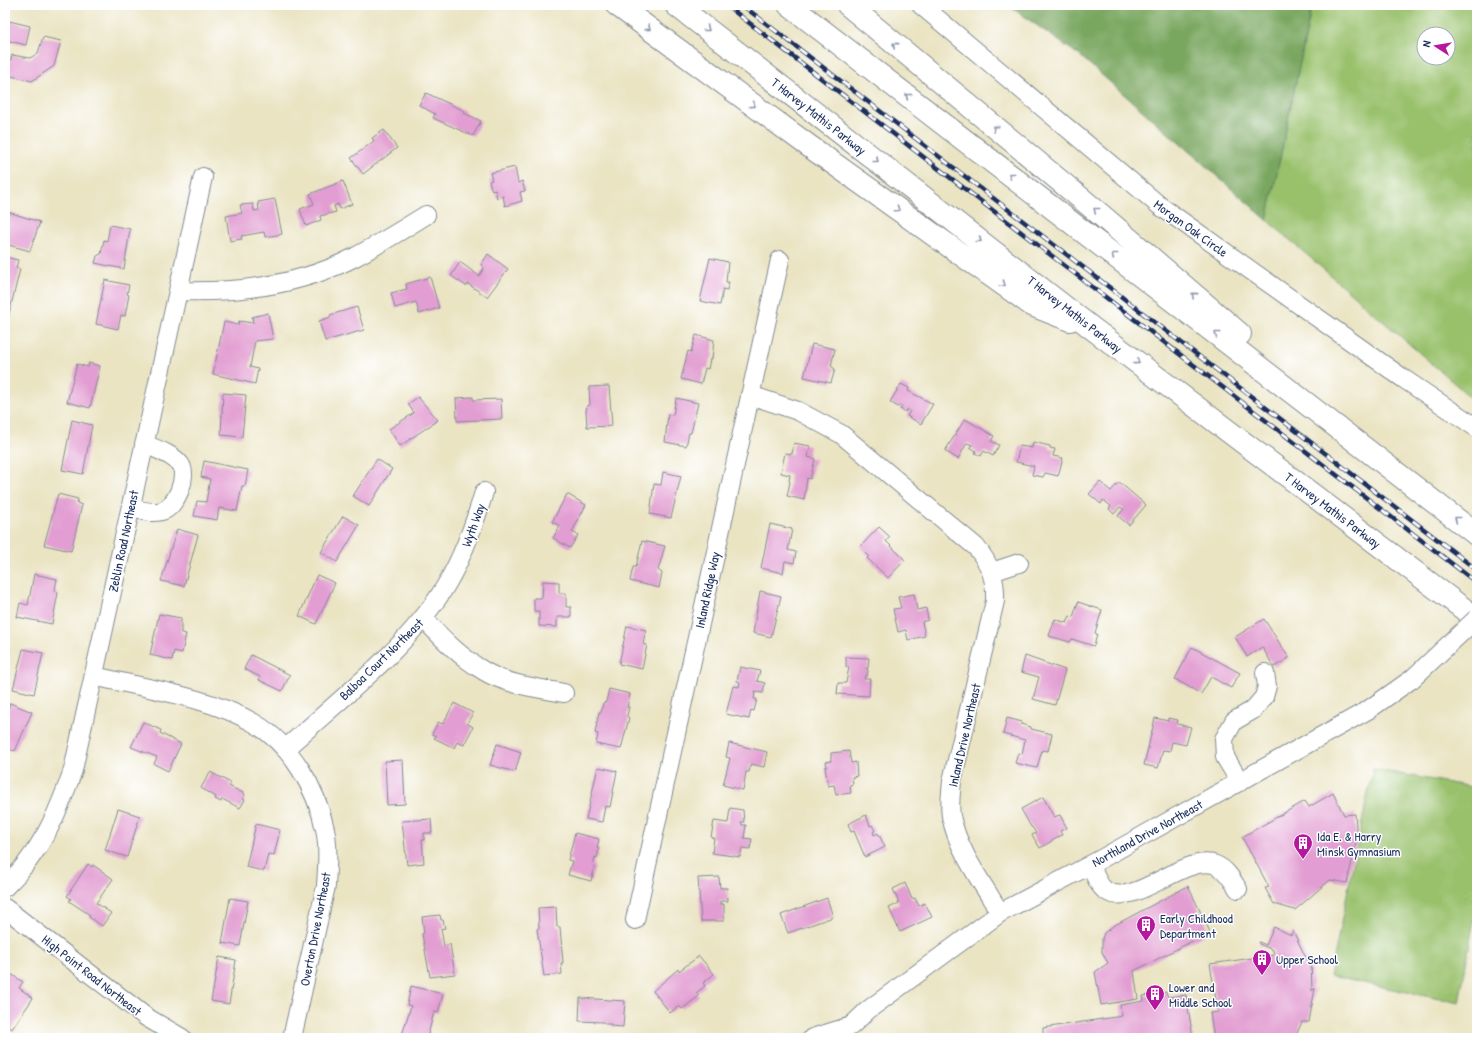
<svg xmlns="http://www.w3.org/2000/svg" width="1482" height="1043" font-family="'Patrick Hand',sans-serif">
	<style>
		.green { fill: #99c16c; stroke: #5a7865; fill-rule: evenodd }
		.forest { fill: #7aa760; stroke: #4a6b5f }
		.building { fill: #e29dd2 }
		.lines { fill: none; stroke-linecap: round; stroke-linejoin: round }
		.minor-casing { stroke: #828a90; stroke-width: 20 }
		.highway-casing { stroke: #828a90; stroke-width: 24 }
		.minor { stroke: #fff; stroke-width: 18 }
		.highway { stroke: #fff; stroke-width: 22 }
		.rail-casing { stroke: #1b2f5e; stroke-width: 4.5 }
		.rail { stroke: #fff; stroke-width: 3; stroke-dasharray: 9; stroke-linecap: butt }
		.minor-bridge-casing { stroke: #828a90; stroke-width: 20; stroke-linecap: butt }
		.minor-bridge { stroke: #fff; stroke-width: 18 }
		.oneway { stroke: #8d97ae }
		.labels { text-anchor: middle; stroke-width: 3; stroke-linejoin: round; paint-order: stroke }
		.street-label { font-size: 13px; fill: #1b2f5e; stroke: #fff }
		.poi-label { font-size: 13px; fill: #1b2f5e; stroke: #fff; text-anchor: start }
	</style>
	<rect width="100%" height="100%" fill="#fff"/>
	<filter id="ink" filterUnits="userSpaceOnUse"><feTurbulence type="fractalNoise" baseFrequency=".025" numOctaves="2"/><feDisplacementMap in="SourceGraphic" scale="8" xChannelSelector="R" yChannelSelector="G"/><feConvolveMatrix kernelMatrix="1 2 1 2 8 2 1 2 1" color-interpolation-filters="sRGB"/></filter>
	<filter id="wash" filterUnits="userSpaceOnUse"><feTurbulence type="fractalNoise" baseFrequency=".012" numOctaves="4" result="noise"/><feDisplacementMap in="SourceGraphic" scale="16" xChannelSelector="R" yChannelSelector="G"/><feGaussianBlur stdDeviation="0.9" result="paint"/><feColorMatrix in="noise" values="0 0 0 0 0 0 0 0 0 0 0 0 0 0 0 0 0 1.4 0 .05"/><feComposite in="paint" operator="in"/></filter>
	<g filter="url(#wash)">
		<rect width="100%" height="100%" fill="#eae4c3"/>
		<path class="green" d="M 1312,5 L 1477,5 L 1477,403 L 1267,220 ZM 1424,34 L 1448,34 L 1448,58 L 1424,58 Z
			M 1373,769 L 1477,788 L 1477,903 L 1459,1003 L 1330,976 Z"/>
		<path class="forest" d="M 1008,5 L 1312,5 L 1267,220 L 1079,55 Z"/>
		<g id="blocks">
			<path class="building" d="M 5,20 L 30,26 L 26,45 L 5,40 Z
				M 43,37 L 61,41 L 54,66 L 32,81 L 7,75 L 12,55 L 30,58 L 38,53 Z
				M 426,93 L 465,111 L 464,113 L 481,121 L 473,136 L 433,118 L 435,114 L 419,105 Z
				M 384,130 L 397,148 L 363,174 L 351,158 L 374,141 L 372,138 Z
				M 515,167 L 518,183 L 522,181 L 525,191 L 520,192 L 522,201 L 505,206 L 503,196 L 497,198 L 495,190 L 492,191 L 489,181 L 492,180 L 490,173 Z
				M 343,181 L 352,204 L 340,209 L 338,204 L 334,206 L 336,212 L 320,216 L 321,220 L 306,226 L 300,209 L 314,204 L 310,194 Z
				M 275,199 L 282,234 L 265,237 L 264,232 L 241,236 L 242,239 L 230,241 L 226,216 L 242,213 L 240,205 L 253,204 L 254,211 L 259,210 L 258,202 Z
				M 5,211 L 40,222 L 30,251 L 5,244 Z
				M 110,225 L 130,229 L 124,269 L 95,263 L 97,256 L 101,254 L 104,240 L 107,241 Z
				M 488,254 L 508,269 L 487,297 L 468,284 L 466,286 L 451,276 L 460,262 L 479,276 L 484,268 L 481,265 Z
				M 5,257 L 18,260 L 16,268 L 20,269 L 8,318 L 5,317 Z
				M 710,258 L 728,262 L 726,282 L 729,282 L 727,290 L 723,289 L 720,305 L 700,301 Z
				M 430,277 L 439,308 L 419,314 L 416,302 L 395,308 L 391,293 L 407,289 L 406,284 Z
				M 105,280 L 129,285 L 127,294 L 129,295 L 125,316 L 121,315 L 118,329 L 96,324 Z
				M 357,307 L 364,330 L 325,341 L 319,321 L 331,317 L 330,315 Z
				M 268,313 L 273,339 L 255,341 L 250,367 L 258,369 L 255,384 L 213,374 L 224,322 L 238,325 L 239,321 L 253,323 L 252,317 Z
				M 696,335 L 714,340 L 712,359 L 710,359 L 708,369 L 705,368 L 701,384 L 681,379 L 688,351 L 691,352 Z
				M 812,344 L 835,349 L 831,366 L 835,369 L 831,383 L 804,377 Z
				M 89,363 L 100,366 L 90,408 L 67,402 L 77,364 L 88,367 Z
				M 901,384 L 909,388 L 908,391 L 933,404 L 921,424 L 907,416 L 910,411 L 907,409 L 906,412 L 900,409 L 902,406 L 900,405 L 898,407 L 890,402 Z
				M 609,386 L 612,426 L 587,427 L 586,411 L 587,406 L 590,405 L 589,387 Z
				M 223,393 L 246,395 L 242,437 L 221,435 Z
				M 418,397 L 438,420 L 400,446 L 389,429 L 414,413 L 408,404 Z
				M 473,397 L 473,400 L 501,399 L 502,419 L 457,421 L 456,398 Z
				M 676,398 L 698,403 L 691,433 L 689,433 L 686,446 L 665,442 L 668,414 L 673,415 Z
				M 965,419 L 994,436 L 991,441 L 999,445 L 993,456 L 984,451 L 981,456 L 975,453 L 976,451 L 970,447 L 972,445 L 967,443 L 958,459 L 945,451 Z
				M 72,420 L 92,425 L 83,474 L 62,470 Z
				M 1033,442 L 1050,446 L 1050,448 L 1055,449 L 1053,456 L 1063,458 L 1058,476 L 1045,473 L 1043,477 L 1032,475 L 1034,466 L 1016,462 L 1020,446 L 1032,448 Z
				M 794,443 L 810,446 L 808,457 L 815,459 L 810,479 L 807,478 L 804,500 L 787,496 L 790,482 L 789,481 L 790,475 L 781,473 L 785,453 L 792,454 Z
				M 377,459 L 392,469 L 369,506 L 353,496 Z
				M 204,461 L 248,470 L 245,486 L 242,486 L 237,511 L 219,508 L 217,520 L 194,516 L 197,501 L 206,502 L 210,479 L 201,477 Z
				M 663,472 L 681,476 L 671,518 L 650,514 L 654,484 L 661,485 Z
				M 1100,482 L 1111,491 L 1119,482 L 1146,505 L 1129,525 L 1118,516 L 1124,509 L 1120,507 L 1114,514 L 1109,509 L 1111,506 L 1103,500 L 1101,504 L 1089,494 Z
				M 58,494 L 78,499 L 77,503 L 82,505 L 71,551 L 44,545 Z
				M 567,494 L 586,505 L 572,532 L 578,535 L 570,548 L 553,538 L 560,526 L 552,522 Z
				M 343,516 L 359,525 L 337,562 L 321,552 Z
				M 770,524 L 792,529 L 788,550 L 796,552 L 794,563 L 785,561 L 783,573 L 761,568 Z
				M 879,527 L 890,537 L 886,541 L 905,560 L 888,578 L 867,558 L 869,556 L 860,547 Z
				M 177,529 L 198,535 L 184,586 L 161,581 Z
				M 642,541 L 665,546 L 658,570 L 662,573 L 659,588 L 630,581 L 633,567 L 636,567 Z
				M 34,574 L 57,579 L 55,590 L 58,593 L 52,624 L 17,617 L 20,603 L 28,605 Z
				M 317,575 L 335,583 L 316,624 L 299,616 Z
				M 543,581 L 559,582 L 559,593 L 566,593 L 566,607 L 571,607 L 571,617 L 557,617 L 557,627 L 539,626 L 539,611 L 534,611 L 534,598 L 542,598 Z
				M 760,591 L 781,596 L 771,637 L 753,633 Z
				M 914,594 L 917,610 L 926,608 L 928,620 L 922,622 L 925,636 L 908,640 L 906,630 L 898,632 L 893,609 L 901,608 L 898,597 Z
				M 1078,602 L 1102,610 L 1095,633 L 1097,634 L 1094,646 L 1072,639 L 1070,642 L 1049,636 L 1055,619 L 1067,623 L 1070,616 L 1073,617 Z
				M 159,614 L 181,618 L 181,633 L 186,634 L 182,653 L 174,651 L 172,660 L 150,655 Z
				M 1264,619 L 1289,658 L 1274,667 L 1262,647 L 1247,657 L 1235,637 Z
				M 627,626 L 646,630 L 643,644 L 647,645 L 642,669 L 619,664 Z
				M 1192,647 L 1240,673 L 1231,688 L 1211,677 L 1201,694 L 1175,679 Z
				M 23,649 L 43,653 L 34,694 L 13,689 Z
				M 251,655 L 290,675 L 282,691 L 259,680 L 260,677 L 244,669 Z
				M 1025,656 L 1065,670 L 1055,705 L 1033,699 L 1039,677 L 1021,672 Z
				M 846,657 L 869,658 L 868,668 L 866,668 L 868,670 L 867,676 L 865,676 L 864,679 L 870,679 L 869,696 L 837,694 L 838,683 L 846,683 L 849,667 L 846,667 Z
				M 740,667 L 760,671 L 757,681 L 765,683 L 763,693 L 755,692 L 754,699 L 757,699 L 754,711 L 751,710 L 749,719 L 726,714 L 733,686 L 739,687 L 740,682 L 737,681 Z
				M 609,689 L 630,694 L 627,707 L 629,707 L 627,716 L 629,718 L 621,749 L 596,744 L 598,734 L 595,733 L 599,712 L 601,712 L 603,703 L 606,702 Z
				M 10,703 L 32,712 L 15,751 L 5,748 L 5,710 L 7,711 Z
				M 454,703 L 473,713 L 467,723 L 473,727 L 464,745 L 457,742 L 454,748 L 434,738 L 436,736 L 432,734 L 438,722 L 443,724 Z
				M 1007,718 L 1022,722 L 1021,724 L 1031,727 L 1031,729 L 1052,734 L 1048,751 L 1042,750 L 1037,768 L 1015,763 L 1018,753 L 1022,754 L 1025,740 L 1003,734 Z
				M 1155,718 L 1168,721 L 1168,718 L 1178,720 L 1177,724 L 1191,727 L 1186,745 L 1172,742 L 1170,751 L 1163,750 L 1158,768 L 1144,765 Z
				M 143,722 L 161,730 L 160,733 L 181,744 L 168,771 L 154,764 L 157,757 L 131,747 Z
				M 729,743 L 767,752 L 764,767 L 751,764 L 749,772 L 746,772 L 743,790 L 723,785 L 730,758 L 726,757 Z
				M 497,744 L 521,752 L 515,772 L 490,765 Z
				M 849,751 L 851,763 L 856,762 L 857,776 L 852,777 L 853,784 L 850,785 L 851,793 L 836,795 L 834,785 L 828,786 L 825,767 L 827,767 L 826,762 L 831,761 L 831,753 Z
				M 403,760 L 405,804 L 387,805 L 385,761 Z
				M 598,767 L 617,771 L 610,807 L 605,806 L 602,822 L 586,819 Z
				M 210,772 L 231,783 L 229,786 L 245,794 L 243,799 L 245,800 L 240,808 L 222,799 L 221,802 L 215,799 L 216,797 L 201,788 Z
				M 1333,793 L 1344,815 L 1355,814 L 1357,839 L 1347,883 L 1330,880 L 1295,910 L 1274,904 L 1265,888 L 1269,887 L 1242,837 L 1305,801 L 1309,807 Z
				M 1043,797 L 1054,817 L 1060,815 L 1067,828 L 1060,831 L 1062,835 L 1040,848 L 1032,835 L 1036,833 L 1032,827 L 1031,827 L 1021,809 Z
				M 730,808 L 743,810 L 744,822 L 741,822 L 742,825 L 746,825 L 744,838 L 752,839 L 750,849 L 742,848 L 740,857 L 712,853 L 714,838 L 711,837 L 714,821 L 728,823 Z
				M 118,809 L 140,816 L 127,857 L 105,850 Z
				M 866,815 L 870,826 L 872,825 L 875,831 L 873,832 L 874,835 L 878,833 L 885,847 L 865,857 L 854,831 L 851,832 L 848,824 Z
				M 431,819 L 432,833 L 424,833 L 424,840 L 422,840 L 424,863 L 407,865 L 402,821 Z
				M 256,824 L 280,830 L 274,855 L 268,854 L 264,871 L 246,867 Z
				M 575,833 L 599,839 L 597,848 L 599,849 L 597,858 L 595,857 L 593,866 L 595,867 L 591,881 L 568,875 L 572,861 L 568,860 Z
				M 88,864 L 92,867 L 93,865 L 113,879 L 96,903 L 111,913 L 102,926 L 89,917 L 90,915 L 69,901 L 71,899 L 67,896 Z
				M 719,877 L 720,888 L 727,888 L 728,901 L 720,901 L 720,904 L 724,904 L 724,921 L 701,921 L 698,878 Z
				M 905,883 L 912,899 L 915,898 L 919,906 L 925,903 L 932,917 L 900,932 L 889,908 L 899,903 L 893,889 Z
				M 1188,886 L 1210,932 L 1134,971 L 1138,999 L 1101,1005 L 1095,972 L 1108,963 L 1102,952 L 1102,939 L 1104,933 L 1113,926 Z
				M 230,898 L 248,901 L 240,946 L 222,943 Z
				M 827,898 L 833,917 L 788,933 L 781,915 Z
				M 556,907 L 557,927 L 560,927 L 563,963 L 561,963 L 562,974 L 544,976 L 537,929 L 539,928 L 538,908 Z
				M 440,915 L 441,920 L 443,920 L 445,928 L 441,929 L 444,946 L 450,944 L 455,974 L 430,977 L 422,934 L 424,933 L 422,917 Z
				M 1274,927 L 1291,935 L 1293,931 L 1307,960 L 1311,959 L 1312,991 L 1315,988 L 1309,1022 L 1302,1022 L 1295,1038 L 1214,1038 L 1210,1013 L 1218,1012 L 1210,964 L 1274,955 L 1273,950 L 1259,944 L 1259,942 L 1266,945 Z
				M 699,956 L 714,974 L 703,983 L 705,986 L 696,993 L 699,996 L 682,1009 L 679,1006 L 670,1013 L 653,991 L 678,969 L 679,971 Z
				M 219,957 L 236,960 L 229,1004 L 211,1001 Z
				M 5,970 L 23,982 L 19,988 L 33,998 L 12,1029 L 5,1024 Z
				M 411,986 L 443,994 L 438,1013 L 434,1012 L 427,1038 L 401,1038 L 411,1006 L 407,1005 Z
				M 1166,992 L 1168,997 L 1186,995 L 1193,1038 L 1043,1038 L 1043,1028 L 1122,1016 L 1120,1005 L 1144,1001 L 1143,996 Z
				M 580,998 L 625,1001 L 623,1027 L 611,1026 L 611,1024 L 605,1024 L 603,1022 L 579,1021 Z"/>
		</g>
	</g>
	<g filter="url(#ink)">
		<use href="#blocks" fill-opacity="0" stroke="#828a90" stroke-width="1"/>
		<g class="lines">
			<g class="minor-casing">
				<path id="minor" d="M 921,5 L 1160,206 L 1404,379 L 1477,428
					M 178,291 C 238,293 298,286 353,258 C 378,245 402,230 426,215
					M 750,395 L 798,411 L 841,434 L 976,547 C 990,564 996,579 995,601 L 952,781 C 951,793 949,804 951,816 C 958,851 982,882 1000,913
					M 131,508 C 140,510 152,514 162,511 C 176,507 189,476 180,464 C 172,454 156,449 144,444
					M 992,572 L 1019,563
					M 423,618 C 442,638 460,657 484,671 C 507,685 538,688 564,693
					M 94,676 C 144,688 210,697 254,723 C 291,744 316,788 325,829 C 329,848 327,867 326,886 L 292,1038
					M 285,749 C 337,702 406,649 443,590 C 462,560 474,526 484,492
					M 1240,782 L 1225,757 L 1224,739 L 1234,721 L 1253,710 L 1264,697 L 1267,686 L 1265,673
					M 1091,865 C 1094,873 1098,886 1106,891 C 1135,909 1184,853 1216,865 C 1226,869 1232,880 1238,889
					M 5,887 C 41,852 57,816 73,770 L 203,177
					M 5,908 L 146,1017 L 182,1038
					M 635,920 L 780,260
					M 812,1038 L 851,1026 L 868,1010 L 1000,913 L 1101,859 L 1368,710 L 1412,679"/>
			</g>
			<g class="highway-casing">
				<path id="highway" d="M 617,5 L 809,146 L 1032,305 L 1070,320
					M 676,5 L 1093,329 L 1477,619
					M 789,5 L 1477,535
					M 848,5 L 1101,215 L 1240,334"/>
			</g>
			<use href="#minor" class="minor"/>
			<use href="#highway" class="highway"/>
			<g class="rail-casing">
				<path id="rail" d="M 726,5 L 1477,583
					M 742,5 L 1477,570"/>
			</g>
			<use href="#rail" class="rail"/>
			<g class="minor-bridge-casing">
				<path id="minor-bridge" d="M 1412,679 L 1477,618"/>
			</g>
			<use href="#minor-bridge" class="minor-bridge"/>
		</g>
		<defs><path id="oneway-chevron" d="M-2-3.5L2.5 0L-2 3.5" fill="none" stroke-width="1.6" stroke-linecap="round" stroke-linejoin="round"/></defs>
		<g class="oneway">
			<use href="#oneway-chevron" transform="translate(648 28) rotate(37)"/>
			<use href="#oneway-chevron" transform="translate(707 29) rotate(38)"/>
			<use href="#oneway-chevron" transform="translate(895 45) rotate(-140)"/>
			<use href="#oneway-chevron" transform="translate(908 96) rotate(-142)"/>
			<use href="#oneway-chevron" transform="translate(753 105) rotate(36)"/>
			<use href="#oneway-chevron" transform="translate(995 128) rotate(-140)"/>
			<use href="#oneway-chevron" transform="translate(876 160) rotate(38)"/>
			<use href="#oneway-chevron" transform="translate(1011 175) rotate(-142)"/>
			<use href="#oneway-chevron" transform="translate(897 209) rotate(35)"/>
			<use href="#oneway-chevron" transform="translate(1096 210) rotate(-141)"/>
			<use href="#oneway-chevron" transform="translate(979 240) rotate(38)"/>
			<use href="#oneway-chevron" transform="translate(1114 255) rotate(-142)"/>
			<use href="#oneway-chevron" transform="translate(1003 284) rotate(35)"/>
			<use href="#oneway-chevron" transform="translate(1194 295) rotate(-139)"/>
			<use href="#oneway-chevron" transform="translate(1217 334) rotate(-142)"/>
			<use href="#oneway-chevron" transform="translate(1137 362) rotate(37)"/>
			<use href="#oneway-chevron" transform="translate(1457 519) rotate(-142)"/>
		</g>
	</g>
	<defs>
		<g id="building-pin" transform="scale(1)"><path d="M0 17L-7.5 6A9.5 9.5 0 1 1 7.5 6Z" fill="#b5179e" stroke="#fff"/><path d="M-4-6H4V6H1V3H-1V6H-4ZM-2.5-4.3h1.7v1.8h-1.7ZM.8-4.3h1.7v1.8H.8ZM-2.5-1h1.7V.8h-1.7ZM.8-1h1.7V.8H.8Z" fill="#fff"/></g>
	</defs>
	<g fill-rule="evenodd">
		<use href="#building-pin" x="1303" y="843"/>
		<use href="#building-pin" x="1146" y="925"/>
		<use href="#building-pin" x="1262" y="959"/>
		<use href="#building-pin" x="1155" y="994"/>
	</g>
	<g class="labels">
		<g class="street-label">
			<text transform="translate(819 116) rotate(38)" y="5">T Harvey Mathis Parkway</text>
			<text transform="translate(1191 228) rotate(36)" y="5">Morgan Oak Circle</text>
			<text transform="translate(1075 314) rotate(38)" y="5">T Harvey Mathis Parkway</text>
			<text transform="translate(1333 510) rotate(37)" y="5">T Harvey Mathis Parkway</text>
			<text transform="translate(473 525) rotate(-70)" y="5">Wyth Way</text>
			<text transform="translate(123 541) rotate(-78)" y="5">Zeblin Road Northeast</text>
			<text transform="translate(707 590) rotate(-78)" y="5">Inland Ridge Way</text>
			<text transform="translate(381 659) rotate(-44)" y="5">Balboa Court Northeast</text>
			<text transform="translate(964 735) rotate(-77)" y="5">Inland Drive Northeast</text>
			<text transform="translate(1147 833) rotate(-29)" y="5">Northland Drive Northeast</text>
			<text transform="translate(315 929) rotate(-79)" y="5">Overton Drive Northeast</text>
			<text transform="translate(92 975) rotate(38)" y="5">High Point Road Northeast</text>
		</g>
		<g class="poi-label">
			<text x="1317" y="841">Ida E. &amp; Harry<tspan x="1317" dy="15">Minsk Gymnasium</tspan></text>
			<text x="1160" y="923">Early Childhood<tspan x="1160" dy="15">Department</tspan></text>
			<text x="1276" y="964">Upper School</text>
			<text x="1169" y="992">Lower and<tspan x="1169" dy="15">Middle School</tspan></text>
		</g>
	</g>
	<rect width="1482" height="1043" fill="none" stroke="#fff" stroke-width="20"/>
	<g transform="translate(1436 46) rotate(282)"><circle r="19" fill="#ffffff" stroke="#a4acbf"/>
	<path d="M0-3L7 15L0 10L-7 15Z" fill="#b5179e"/>
	<text y="-6" font-size="11" font-weight="bold" text-anchor="middle" fill="#1b2f5e">N</text>
	</g>
</svg>
